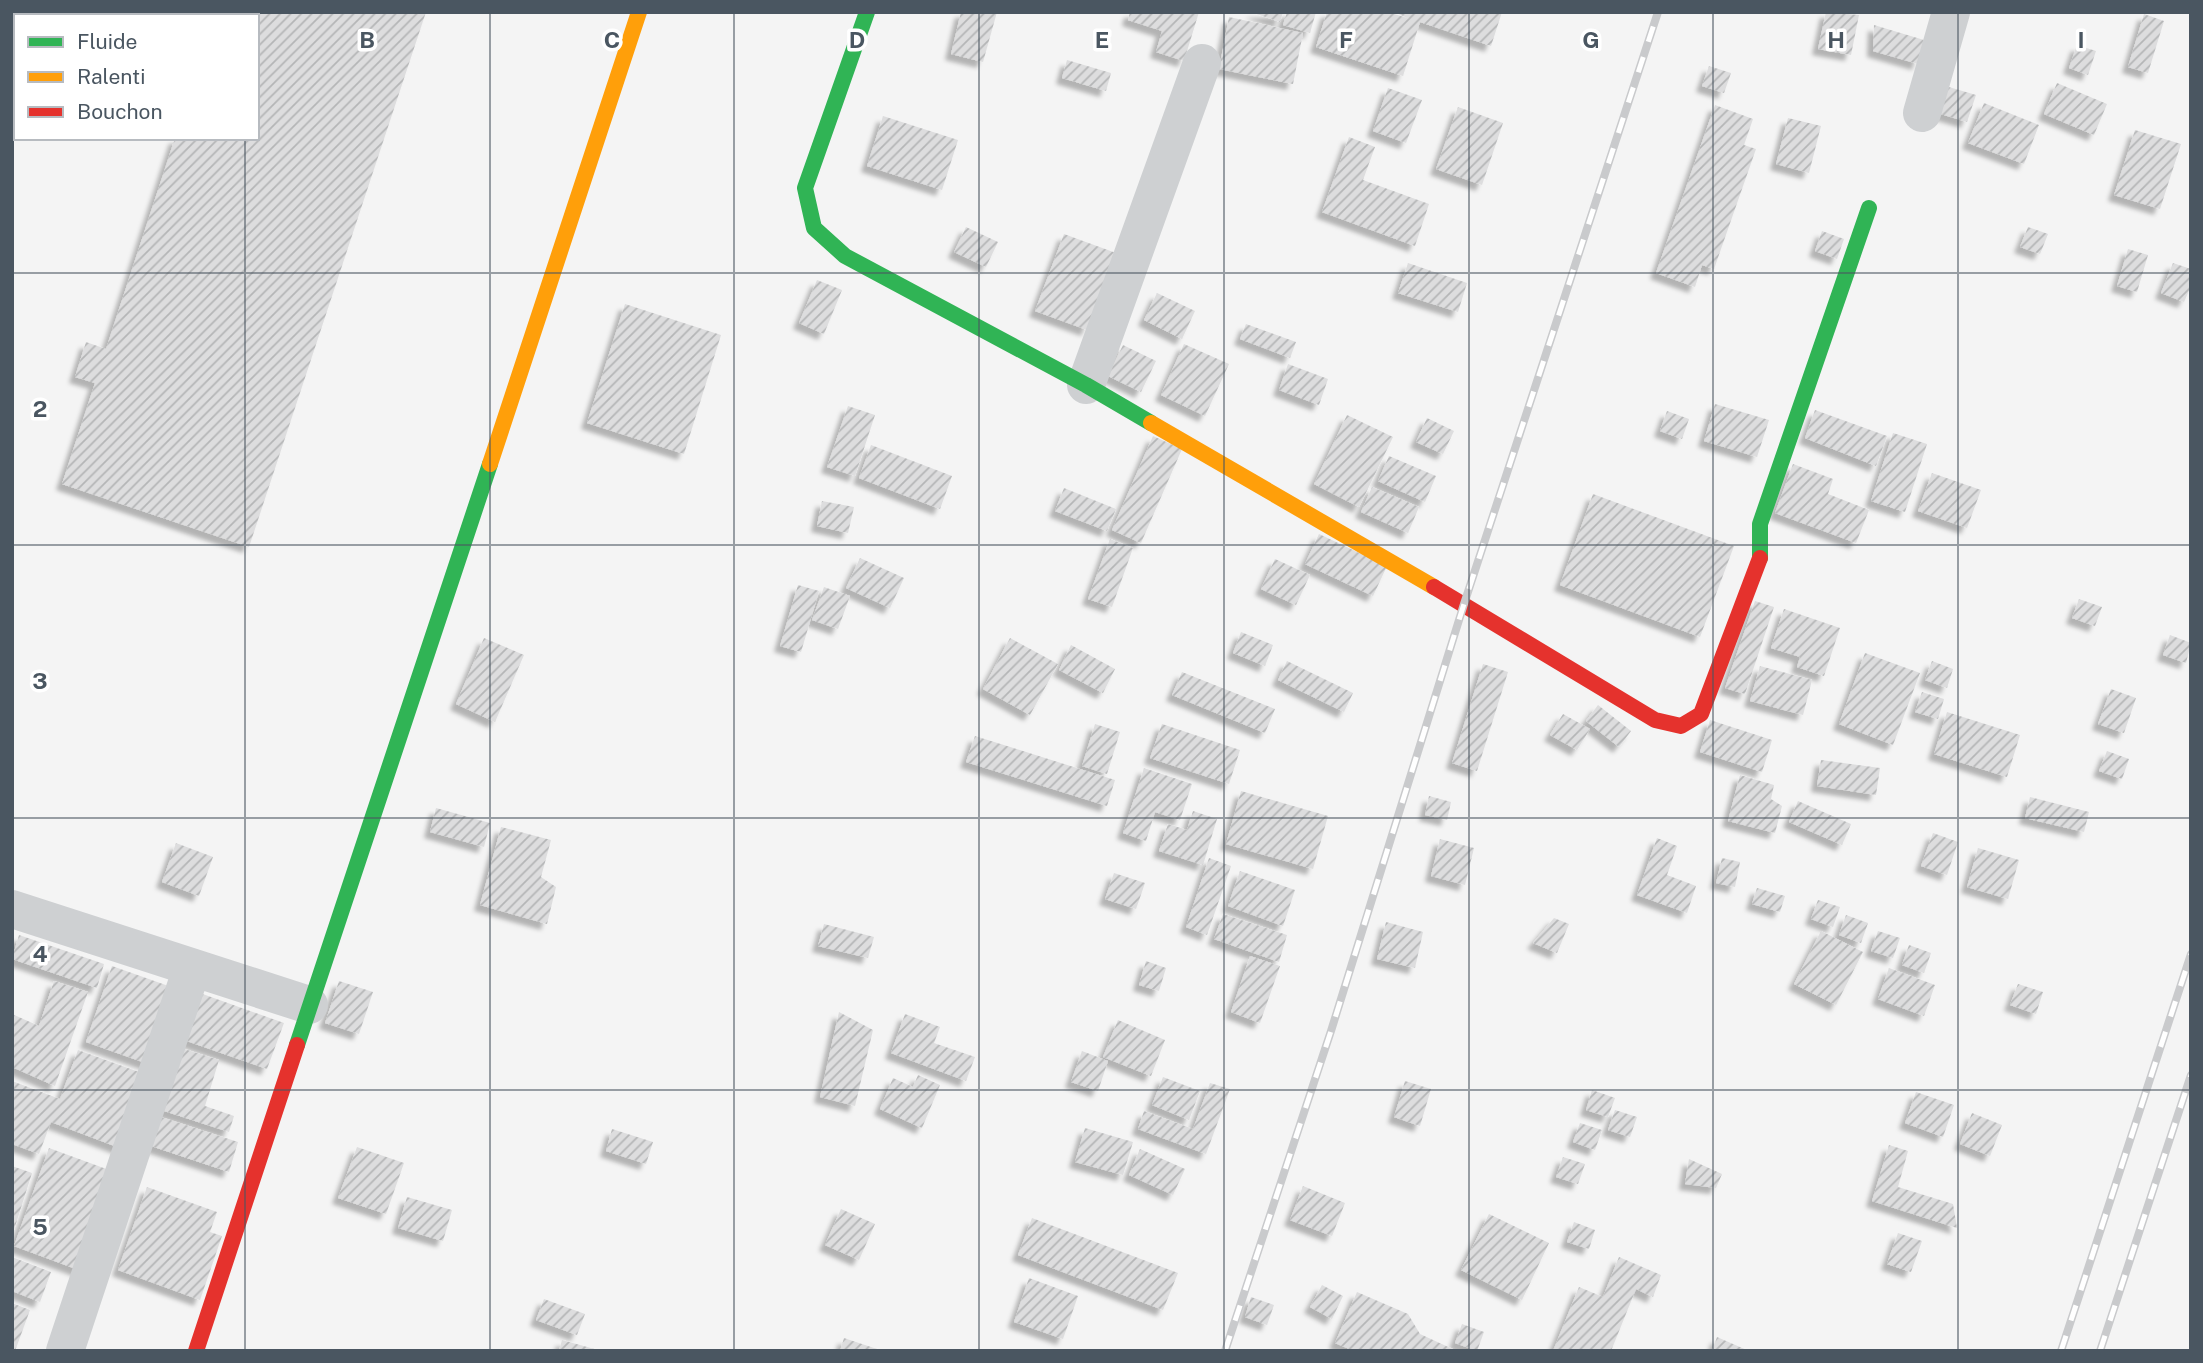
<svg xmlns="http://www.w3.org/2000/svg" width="2203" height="1363" font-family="'Public Sans',sans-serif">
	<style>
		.building { fill: url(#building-hatch); filter: url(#shadow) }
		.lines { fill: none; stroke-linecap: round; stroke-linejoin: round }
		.street { stroke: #ced0d2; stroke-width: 38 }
		.fast { stroke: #30b455; stroke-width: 16 }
		.slow { stroke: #ff9f0a; stroke-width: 16 }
		.jam { stroke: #e5322d; stroke-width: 16 }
		.rail-casing { stroke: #c9cacc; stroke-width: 8 }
		.rail { stroke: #fff; stroke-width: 5; stroke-dasharray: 16; stroke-linecap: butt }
		.grid { fill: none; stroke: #4a5661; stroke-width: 2; stroke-opacity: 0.55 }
		.grid-label { font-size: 23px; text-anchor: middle; font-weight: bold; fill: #4a5661; stroke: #fff; stroke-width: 7; stroke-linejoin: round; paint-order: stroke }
	</style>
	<defs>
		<pattern id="building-hatch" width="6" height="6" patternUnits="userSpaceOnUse" patternTransform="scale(1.75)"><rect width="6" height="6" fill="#ddddde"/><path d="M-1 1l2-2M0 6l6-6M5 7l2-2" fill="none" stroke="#b5b6b7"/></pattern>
		<filter id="shadow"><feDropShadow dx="-6" dy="6" stdDeviation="2" flood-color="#0004"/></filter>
	</defs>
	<rect width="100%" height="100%" fill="#f4f4f4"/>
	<path class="building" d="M 216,12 L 426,12 L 249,547 L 62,484 L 95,383 L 75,377 L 86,342 L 106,349 L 175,138 L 257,138 L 257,16 L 215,16 Z
		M 961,12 L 997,12 L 983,62 L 951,54 Z
		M 1130,12 L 1199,12 L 1184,61 L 1156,52 L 1162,31 L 1128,20 Z
		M 1251,12 L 1283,12 L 1280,22 Z
		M 1287,12 L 1316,12 L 1310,33 L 1283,25 Z
		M 1327,12 L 1388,12 L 1410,19 L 1394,12 L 1502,12 L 1491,46 L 1420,22 L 1403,76 L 1316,47 Z
		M 1826,12 L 1859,15 L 1851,55 L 1818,49 Z
		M 2144,14 L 2164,21 L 2148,73 L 2128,67 Z
		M 1229,17 L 1303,33 L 1293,84 L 1219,69 Z
		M 1874,25 L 1924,40 L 1918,64 L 1873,51 Z
		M 2077,45 L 2096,51 L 2088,75 L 2069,68 Z
		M 1067,60 L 1111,73 L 1106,91 L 1062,78 Z
		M 1709,66 L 1731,73 L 1724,93 L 1702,86 Z
		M 2057,83 L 2107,104 L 2094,135 L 2044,114 Z
		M 1942,85 L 1976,95 L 1967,122 L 1934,112 Z
		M 1388,88 L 1422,100 L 1406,143 L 1373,131 Z
		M 1984,103 L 2039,125 L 2024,164 L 1968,143 Z
		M 1715,105 L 1753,119 L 1744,145 L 1756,149 L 1714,269 L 1702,265 L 1695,287 L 1656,273 Z
		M 1458,107 L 1503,123 L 1482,185 L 1436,169 Z
		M 883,116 L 958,140 L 942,190 L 867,166 Z
		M 1788,118 L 1821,126 L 1809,173 L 1776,164 Z
		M 2135,130 L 2181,144 L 2160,209 L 2114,195 Z
		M 1349,137 L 1375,147 L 1363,180 L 1429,204 L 1415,246 L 1322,212 Z
		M 966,227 L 998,242 L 986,267 L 954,252 Z
		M 2028,227 L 2048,234 L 2040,254 L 2020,247 Z
		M 1822,231 L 1844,239 L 1837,259 L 1815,251 Z
		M 1064,234 L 1116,253 L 1087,330 L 1035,311 Z
		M 2128,249 L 2148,255 L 2137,292 L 2117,286 Z
		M 1408,263 L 1467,283 L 1458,312 L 1398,293 Z
		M 2173,263 L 2191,269 L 2191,286 L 2184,302 L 2161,293 Z
		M 817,280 L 842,290 L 824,334 L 799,323 Z
		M 1157,293 L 1195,311 L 1182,339 L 1144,320 Z
		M 625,304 L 721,335 L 684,454 L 587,423 Z
		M 1246,324 L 1296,342 L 1290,358 L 1240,339 Z
		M 1184,344 L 1229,364 L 1205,416 L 1161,395 Z
		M 1123,345 L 1156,361 L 1141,392 L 1108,376 Z
		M 1288,364 L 1328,379 L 1319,405 L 1279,390 Z
		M 1715,404 L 1769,420 L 1757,457 L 1704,441 Z
		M 848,406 L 875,415 L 855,476 L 827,467 Z
		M 1815,410 L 1887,436 L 1876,466 L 1805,438 Z
		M 1667,411 L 1689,419 L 1682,439 L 1660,431 Z
		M 1347,415 L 1393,437 L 1359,507 L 1314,484 Z
		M 1427,418 L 1454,431 L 1443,454 L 1416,442 Z
		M 1893,433 L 1927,444 L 1905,512 L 1871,501 Z
		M 1153,436 L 1182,449 L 1141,543 L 1112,530 Z
		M 871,445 L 952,476 L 940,509 L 859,478 Z
		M 1389,456 L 1436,476 L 1425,502 L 1378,481 Z
		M 1793,464 L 1833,479 L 1828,494 L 1869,510 L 1856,543 L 1775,513 Z
		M 1932,473 L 1981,490 L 1967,528 L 1918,511 Z
		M 1372,487 L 1419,507 L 1408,533 L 1361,512 Z
		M 1064,488 L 1116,509 L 1107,531 L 1055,511 Z
		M 1593,494 L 1734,546 L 1700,637 L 1560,585 Z
		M 822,501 L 854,507 L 848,533 L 817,526 Z
		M 1319,534 L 1387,566 L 1373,596 L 1305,564 Z
		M 1110,539 L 1133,548 L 1112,607 L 1088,599 Z
		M 860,558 L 904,578 L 890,608 L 846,588 Z
		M 1275,559 L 1310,575 L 1296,605 L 1261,589 Z
		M 798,585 L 819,591 L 801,652 L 780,646 Z
		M 824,587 L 850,596 L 838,629 L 812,620 Z
		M 2079,599 L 2102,607 L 2095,626 L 2072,618 Z
		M 1755,601 L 1774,607 L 1745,694 L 1725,688 Z
		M 1784,609 L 1840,628 L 1824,676 L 1797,667 L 1800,657 L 1771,648 Z
		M 1241,632 L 1273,645 L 1265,666 L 1233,653 Z
		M 2170,635 L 2191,643 L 2186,663 L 2163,655 Z
		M 484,638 L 524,655 L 495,722 L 456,704 Z
		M 1010,638 L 1058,664 L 1030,715 L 983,689 Z
		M 1071,645 L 1115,669 L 1103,693 L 1059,670 Z
		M 1865,653 L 1920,673 L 1893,745 L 1839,724 Z
		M 1287,661 L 1353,693 L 1344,712 L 1278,680 Z
		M 1932,661 L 1953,669 L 1947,688 L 1925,680 Z
		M 1483,664 L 1508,672 L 1477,771 L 1452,763 Z
		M 1760,666 L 1812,680 L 1803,715 L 1750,701 Z
		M 1182,672 L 1275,709 L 1265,733 L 1172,695 Z
		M 2111,689 L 2136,698 L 2124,733 L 2098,724 Z
		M 1922,692 L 1944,699 L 1938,719 L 1915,712 Z
		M 1598,705 L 1631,731 L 1619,747 L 1586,721 Z
		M 1947,712 L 2020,735 L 2007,777 L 1934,754 Z
		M 1563,714 L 1590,729 L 1577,750 L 1550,735 Z
		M 1710,720 L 1772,740 L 1762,772 L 1700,752 Z
		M 1095,724 L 1120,732 L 1107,774 L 1082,766 Z
		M 1162,724 L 1240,750 L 1229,784 L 1150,758 Z
		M 975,736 L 1115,780 L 1107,806 L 966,762 Z
		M 2107,751 L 2129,759 L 2122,779 L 2099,771 Z
		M 1821,760 L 1880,768 L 1876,795 L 1817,786 Z
		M 1144,768 L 1192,784 L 1180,820 L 1155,812 L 1146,841 L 1123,833 Z
		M 1740,775 L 1774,785 L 1771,799 L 1782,806 L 1775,833 L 1728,821 Z
		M 1241,791 L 1328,816 L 1313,869 L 1226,844 Z
		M 1429,796 L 1451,802 L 1447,820 L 1425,815 Z
		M 2030,797 L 2089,812 L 2084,832 L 2025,818 Z
		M 1798,801 L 1851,824 L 1842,845 L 1789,822 Z
		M 436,808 L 490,823 L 484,847 L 430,832 Z
		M 1193,811 L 1217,819 L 1203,865 L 1159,851 L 1168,824 L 1187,830 Z
		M 501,827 L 551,840 L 541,877 L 556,887 L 547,924 L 480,905 Z
		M 1933,833 L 1958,842 L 1947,875 L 1921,866 Z
		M 1657,838 L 1677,846 L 1667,875 L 1696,886 L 1687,913 L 1637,895 Z
		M 1440,839 L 1474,848 L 1465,885 L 1431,876 Z
		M 176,843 L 213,857 L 199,896 L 162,882 Z
		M 1978,848 L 2019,860 L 2008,899 L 1967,887 Z
		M 1209,858 L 1231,866 L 1207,935 L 1186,927 Z
		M 1722,858 L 1740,862 L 1735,887 L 1716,883 Z
		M 1240,871 L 1295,890 L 1283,926 L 1228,906 Z
		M 1114,873 L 1145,883 L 1136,909 L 1105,899 Z
		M 1757,888 L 1785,896 L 1780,912 L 1752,904 Z
		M 1818,900 L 1840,907 L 1833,927 L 1811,919 Z
		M 1223,914 L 1287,935 L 1279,962 L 1214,939 Z
		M 1846,915 L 1868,923 L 1861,943 L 1839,935 Z
		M 1554,918 L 1569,924 L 1557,953 L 1533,943 Z
		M 1386,922 L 1423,932 L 1415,968 L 1377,959 Z
		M 824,924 L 874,937 L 868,958 L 818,946 Z
		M 1821,931 L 1863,952 L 1836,1005 L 1794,984 Z
		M 1878,931 L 1900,938 L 1893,958 L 1871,951 Z
		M 19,935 L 104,964 L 97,988 L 12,959 Z
		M 1909,945 L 1931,953 L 1924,973 L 1902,965 Z
		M 1250,956 L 1280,966 L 1260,1023 L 1231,1012 Z
		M 1146,961 L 1166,968 L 1159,991 L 1139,985 Z
		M 112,966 L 177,989 L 151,1065 L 86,1042 Z
		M 1889,968 L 1935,985 L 1924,1016 L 1878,999 Z
		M 54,981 L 88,992 L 55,1086 L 12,1067 L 12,1014 L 39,1026 Z
		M 339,981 L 373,992 L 359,1034 L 325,1023 Z
		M 2018,984 L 2043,992 L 2036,1014 L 2010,1005 Z
		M 197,992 L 284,1023 L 267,1069 L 181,1039 Z
		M 839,1012 L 873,1030 L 855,1106 L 820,1097 Z
		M 905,1014 L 940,1027 L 934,1043 L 975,1057 L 966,1081 L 891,1053 Z
		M 1118,1020 L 1165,1040 L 1151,1076 L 1103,1057 Z
		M 181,1048 L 219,1060 L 205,1106 L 234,1116 L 229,1132 L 161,1110 Z
		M 78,1050 L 139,1072 L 125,1150 L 51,1122 L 39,1154 L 12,1144 L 12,1081 L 60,1099 Z
		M 1082,1051 L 1108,1061 L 1098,1091 L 1071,1082 Z
		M 918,1075 L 940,1085 L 922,1128 L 880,1109 L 893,1078 L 913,1087 Z
		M 1163,1077 L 1200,1091 L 1189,1120 L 1152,1105 Z
		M 1405,1081 L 1431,1089 L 1420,1126 L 1394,1117 Z
		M 1210,1083 L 1230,1089 L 1206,1154 L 1138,1129 L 1144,1111 L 1193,1129 Z
		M 1592,1090 L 1615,1098 L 1608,1117 L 1586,1110 Z
		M 1916,1092 L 1954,1105 L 1943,1137 L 1905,1123 Z
		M 1615,1110 L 1637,1117 L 1630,1137 L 1608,1130 Z
		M 1972,1113 L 2002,1125 L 1990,1156 L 1960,1144 Z
		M 158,1116 L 238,1142 L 229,1172 L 148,1145 Z
		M 1580,1123 L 1602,1130 L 1595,1150 L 1573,1142 Z
		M 1085,1128 L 1133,1142 L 1123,1175 L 1075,1162 Z
		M 612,1129 L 653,1142 L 646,1164 L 606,1151 Z
		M 1889,1145 L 1908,1151 L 1898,1187 L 1953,1204 L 1957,1228 L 1872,1201 Z
		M 357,1147 L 404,1163 L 386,1214 L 338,1198 Z
		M 49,1148 L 120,1174 L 84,1272 L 14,1246 Z
		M 1140,1149 L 1185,1169 L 1173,1195 L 1129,1175 Z
		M 1563,1157 L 1585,1164 L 1578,1184 L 1556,1177 Z
		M 1689,1159 L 1722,1174 L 1716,1188 L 1685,1184 Z
		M 12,1166 L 32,1173 L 13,1233 L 12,1233 Z
		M 1303,1186 L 1345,1203 L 1332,1236 L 1290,1220 Z
		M 147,1187 L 217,1212 L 210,1232 L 222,1236 L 200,1300 L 118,1270 Z
		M 407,1197 L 452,1210 L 443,1241 L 398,1228 Z
		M 841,1209 L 875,1224 L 859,1260 L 825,1245 Z
		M 1489,1214 L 1549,1243 L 1522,1300 L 1461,1270 Z
		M 1032,1218 L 1178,1273 L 1163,1310 L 1018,1255 Z
		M 1574,1222 L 1595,1230 L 1589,1249 L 1567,1242 Z
		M 1898,1233 L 1922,1241 L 1911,1272 L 1887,1264 Z
		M 12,1257 L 51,1272 L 40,1302 L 12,1291 Z
		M 1619,1257 L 1661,1275 L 1653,1297 L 1636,1289 L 1611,1351 L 1553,1351 L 1579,1287 L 1603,1297 Z
		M 1029,1278 L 1078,1296 L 1063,1339 L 1014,1322 Z
		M 1322,1285 L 1343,1296 L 1332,1319 L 1310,1307 Z
		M 1357,1292 L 1408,1314 L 1420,1334 L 1457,1351 L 1354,1351 L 1335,1343 Z
		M 1251,1297 L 1274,1305 L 1267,1325 L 1245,1317 Z
		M 544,1299 L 585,1314 L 577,1335 L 536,1320 Z
		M 12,1303 L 30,1310 L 15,1351 L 12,1351 Z
		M 1462,1324 L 1484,1332 L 1477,1351 L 1455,1343 Z
		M 1717,1337 L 1749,1351 L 1712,1351 Z
		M 844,1338 L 880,1350 L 880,1351 L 840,1351 Z
		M 562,1340 L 598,1350 L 598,1351 L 559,1351 Z"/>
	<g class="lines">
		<path class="street" d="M 1922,113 L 1951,12
			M 1086,385 L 1202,63
			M 12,909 L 309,1005
			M 65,1351 L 192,968"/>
		<path class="fast" d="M 867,12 L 805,188 L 814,228 L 845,256 L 1086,385 L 1151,423
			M 1760,558 L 1760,524 L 1869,208
			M 297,1045 L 490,464"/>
		<path class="slow" d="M 1151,423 L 1434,587
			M 490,464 L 639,12"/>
		<path class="jam" d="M 1434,587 L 1655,720 L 1681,726 L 1701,714 L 1760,558
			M 196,1351 L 297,1045"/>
		<g class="rail-casing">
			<path id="rail" d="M 1225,1351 L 1331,1031 L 1464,604 L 1658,12
				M 2061,1351 L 2191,954
				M 2100,1351 L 2191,1075"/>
		</g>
		<use href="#rail" class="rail"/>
	</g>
	<path class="grid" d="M 245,12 L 245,16M 490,12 L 490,1351M 734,12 L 734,1351M 979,12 L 979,1351M 1224,12 L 1224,1351M 1469,12 L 1469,1351M 1713,12 L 1713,1351M 1958,12 L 1958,1351M 245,138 L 245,1351M 12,273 L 2191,273M 12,545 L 2191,545M 12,818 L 2191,818M 12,1090 L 2191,1090"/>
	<g class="grid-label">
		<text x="367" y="48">B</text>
		<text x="612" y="48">C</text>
		<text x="857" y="48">D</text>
		<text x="1102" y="48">E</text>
		<text x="1346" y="48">F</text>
		<text x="1591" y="48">G</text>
		<text x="1836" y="48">H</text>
		<text x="2081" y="48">I</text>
		<text x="40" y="417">2</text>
		<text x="40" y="689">3</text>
		<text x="40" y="962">4</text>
		<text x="40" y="1235">5</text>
	</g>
	<rect width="2203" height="1363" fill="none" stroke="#4a5661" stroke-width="28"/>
	<rect x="14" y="14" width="245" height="126" fill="#ffffff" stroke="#b7bbc0" stroke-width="2"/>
	<rect x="28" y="37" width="35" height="10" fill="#30b455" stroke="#b7bbc0" stroke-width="2"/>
	<text x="77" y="49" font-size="21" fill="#4a5661">Fluide</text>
	<rect x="28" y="72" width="35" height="10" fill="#ff9f0a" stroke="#b7bbc0" stroke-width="2"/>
	<text x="77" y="84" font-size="21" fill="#4a5661">Ralenti</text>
	<rect x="28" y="107" width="35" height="10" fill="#e5322d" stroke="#b7bbc0" stroke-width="2"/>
	<text x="77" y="119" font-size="21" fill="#4a5661">Bouchon</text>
</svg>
